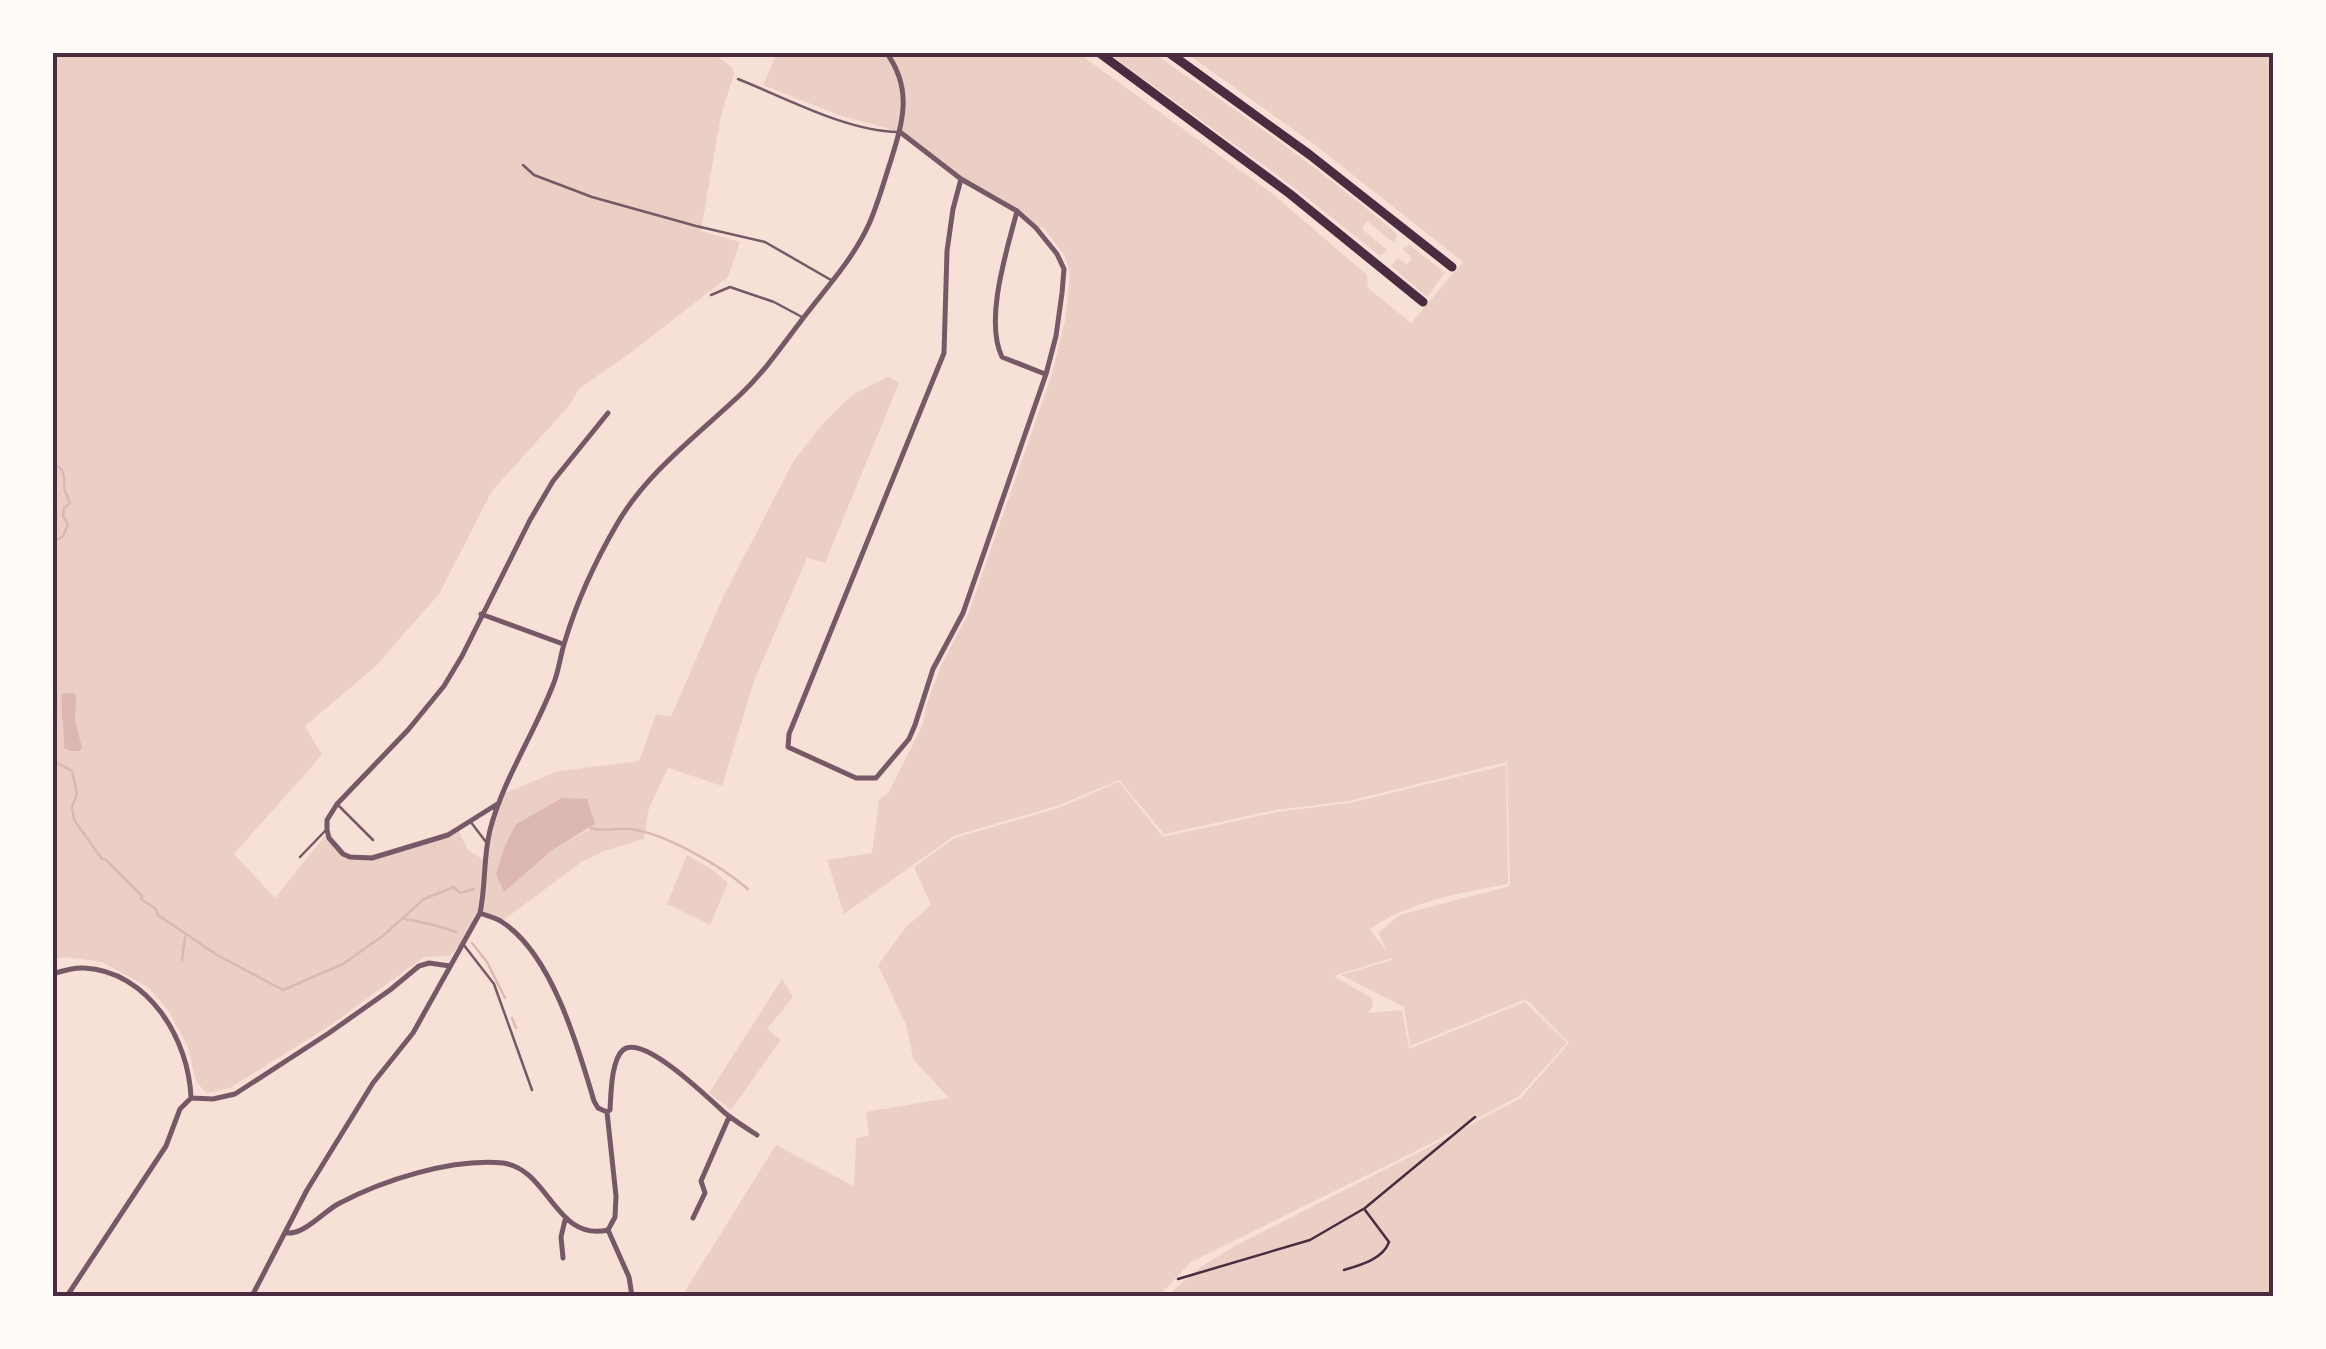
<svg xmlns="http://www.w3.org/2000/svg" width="2326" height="1349" font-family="Literata,serif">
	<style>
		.green { fill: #ebcfc5; fill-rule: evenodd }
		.water { fill: #dcb8b0 }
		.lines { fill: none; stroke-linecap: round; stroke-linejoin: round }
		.stream { stroke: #dcb8b0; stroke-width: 2.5 }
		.path { stroke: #4a2c40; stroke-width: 2.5 }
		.service { stroke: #755966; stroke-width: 2.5 }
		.minor { stroke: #755966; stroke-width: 5 }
		.motorway { stroke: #4a2c40; stroke-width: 9 }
		.neatline { fill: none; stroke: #4a2c40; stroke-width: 4 }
	</style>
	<rect width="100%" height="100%" fill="#f7e1d7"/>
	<path class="green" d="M 711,52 L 732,67 L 734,74 L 721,115 L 701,231 L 740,242 L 728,277 L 629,354 L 580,388 L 568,407 L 492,491 L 439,594 L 376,666 L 305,726 L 322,755 L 234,854 L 275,898 L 328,832 C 334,839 341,851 350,854 C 374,861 434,838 457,827 L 468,850 L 485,861 L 487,843 L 505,793 L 559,771 L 639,761 L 656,714 L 671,717 L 722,599 L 793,462 L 820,427 L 852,395 L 888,377 L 899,383 L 825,563 L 807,558 L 754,681 L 722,786 L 668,768 L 649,808 L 644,839 L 607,850 L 583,861 L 501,922 L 480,913 L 462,943 L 449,956 L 424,957 L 331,1025 L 230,1088 L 207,1093 L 196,1082 L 188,1047 L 168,1010 L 148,987 L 102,962 L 65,957 L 53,960 L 53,53 ZM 562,798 L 591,828 L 551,851 L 504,891 L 496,874 L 505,845 L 516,824 Z
		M 777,53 L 1078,53 L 1273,194 L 1367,275 L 1368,288 L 1411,323 L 1463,262 L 1315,145 L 1186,53 L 2273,53 L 2273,1296 L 1167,1296 L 1199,1268 L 1235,1246 L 1425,1149 L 1521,1098 L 1569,1043 L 1526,999 L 1410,1046 L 1404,1007 L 1341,975 L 1392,960 L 1391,958 L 1334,976 L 1372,998 L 1373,1006 L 1368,1013 L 1402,1010 L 1409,1049 L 1525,1002 L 1567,1043 L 1519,1096 L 1424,1147 L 1191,1262 L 1159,1296 L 682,1296 L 776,1145 L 854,1186 L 856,1138 L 869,1136 L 866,1112 L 949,1098 L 913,1059 L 907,1027 L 878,965 L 907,926 L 931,905 L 914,867 L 955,838 L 1058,808 L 1119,782 L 1163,837 L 1277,812 L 1350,803 L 1506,765 L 1508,884 C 1460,893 1411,901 1370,929 L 1388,953 L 1378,933 L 1399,915 L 1510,886 L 1507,762 L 1349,801 L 1276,810 L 1164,834 L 1119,780 L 1057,806 L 954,836 L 844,914 L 827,860 L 872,853 L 879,799 L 889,792 L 922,726 L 928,700 L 942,664 L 969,612 L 1052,374 L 1066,316 L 1070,274 L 1065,256 L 1043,227 L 1036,228 L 1017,211 L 961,179 L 900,132 L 839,115 L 763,85 Z
		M 1108,53 L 1152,53 L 1159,57 C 1240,113 1321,169 1396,233 L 1397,236 L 1394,243 L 1367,221 L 1362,229 L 1387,250 L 1380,256 L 1292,186 Z
		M 1410,245 L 1445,273 L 1427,297 L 1391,266 L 1398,258 L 1407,265 L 1412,258 L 1402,249 Z
		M 687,855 L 713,870 L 728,883 L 710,925 L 667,904 Z
		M 782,979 L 793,997 L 767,1029 L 781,1040 L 731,1110 L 709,1093 Z"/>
	<path class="water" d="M 72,693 L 76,695 L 75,720 L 82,748 L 79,751 L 70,751 L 64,748 C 65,730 60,713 62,694 Z
		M 562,798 L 587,799 L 595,824 L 551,851 L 504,892 L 496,874 L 505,845 L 516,824 Z"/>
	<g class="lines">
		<path class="stream" d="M 52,445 L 52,447
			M 52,452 L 55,454 L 56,465 C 65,471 64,476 64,486 C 64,491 68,498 70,503 L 64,508 L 63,516 L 68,524 L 63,536 L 52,544
			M 52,594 L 55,597 L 52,599
			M 52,650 L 52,655
			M 52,713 L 52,724
			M 52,760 L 72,771 L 77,794 L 72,807 L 74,820 L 102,859 L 106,860 L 142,896 L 141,899 L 156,909 L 158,915 L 217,955 L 283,990 L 343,964 L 384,935 L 424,899 L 454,887 L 460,893 L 474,889
			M 591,828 C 605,833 616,827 630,829 C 665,833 721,866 748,889
			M 405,919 C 422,922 440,926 456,932
			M 472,943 L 487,962 L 505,998
			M 182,960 L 185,937
			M 512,1018 L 516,1028"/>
		<path class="path" d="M 1344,1270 C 1361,1265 1383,1259 1389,1242 L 1365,1210
			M 1178,1279 L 1310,1240 L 1365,1208 L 1475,1117"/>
		<path class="service" d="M 738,79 C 786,98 846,131 898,132
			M 523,165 L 534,175 L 592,197 L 696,226 L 765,242 L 831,280
			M 711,295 L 730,287 L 774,302 L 802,317
			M 338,805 L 373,840
			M 470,821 L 486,842
			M 300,857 L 325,831
			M 463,944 L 494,984 L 532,1090"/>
		<path class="minor" d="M 900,132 L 961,179 L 1017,211 L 1036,228 L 1057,254 L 1064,269 L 1062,293 L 1056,336 L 1046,374 L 963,613 L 933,669 L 915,725 L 909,739 L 876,778 L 856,778 L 788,747 L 789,734 L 944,353 L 947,251 L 953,209 L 961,179
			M 1017,211 C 1007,250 984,320 1002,357 L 1045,374
			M 481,614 L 563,644
			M 499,803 L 448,835 L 372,858 L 350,857 L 343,854 L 329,838 L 327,830 L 327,820 L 337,804 L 408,730 L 444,686 L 462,656 L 530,520 L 553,481 L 608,413
			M 52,974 C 62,971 74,967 84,968 C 148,971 189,1039 191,1098
			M 607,1112 L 610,1110 C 611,1095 611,1060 623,1050 C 643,1033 709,1099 725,1113 C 735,1121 746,1128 757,1135
			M 693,1218 L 705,1193 L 701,1181 L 729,1117
			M 608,1230 L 629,1277 L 632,1296
			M 286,1233 C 304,1235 322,1213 338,1204 C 383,1180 452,1158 503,1163 C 549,1169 555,1242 608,1230 L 615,1217 L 616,1196 L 607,1112 L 598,1108 L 594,1101 C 578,1047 552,954 502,922 C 496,918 487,916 480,913
			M 563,1258 L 561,1237 L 565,1220
			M 67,1296 L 166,1146 L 180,1109 L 191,1098 L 213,1099 L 235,1094 L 329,1033 L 390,990 L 419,966 L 429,963 L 450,966
			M 252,1296 L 307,1190 L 373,1083 L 413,1033 L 480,913 C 486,885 483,858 490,830 C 503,780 534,734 553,685 C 559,671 560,656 565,641 C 577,601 596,560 617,524 C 647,472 699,434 742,393 C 766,370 784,343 804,317 C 827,287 853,259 869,224 C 878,204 884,181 891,160 C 903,121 913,89 886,52"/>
		<path class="motorway" d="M 1098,52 L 1290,194 L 1423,302
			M 1168,52 L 1310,155 L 1452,267"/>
	</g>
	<rect width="2326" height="1349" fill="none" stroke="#fffaf5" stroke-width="110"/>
	<rect x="55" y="55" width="2216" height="1239" class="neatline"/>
</svg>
